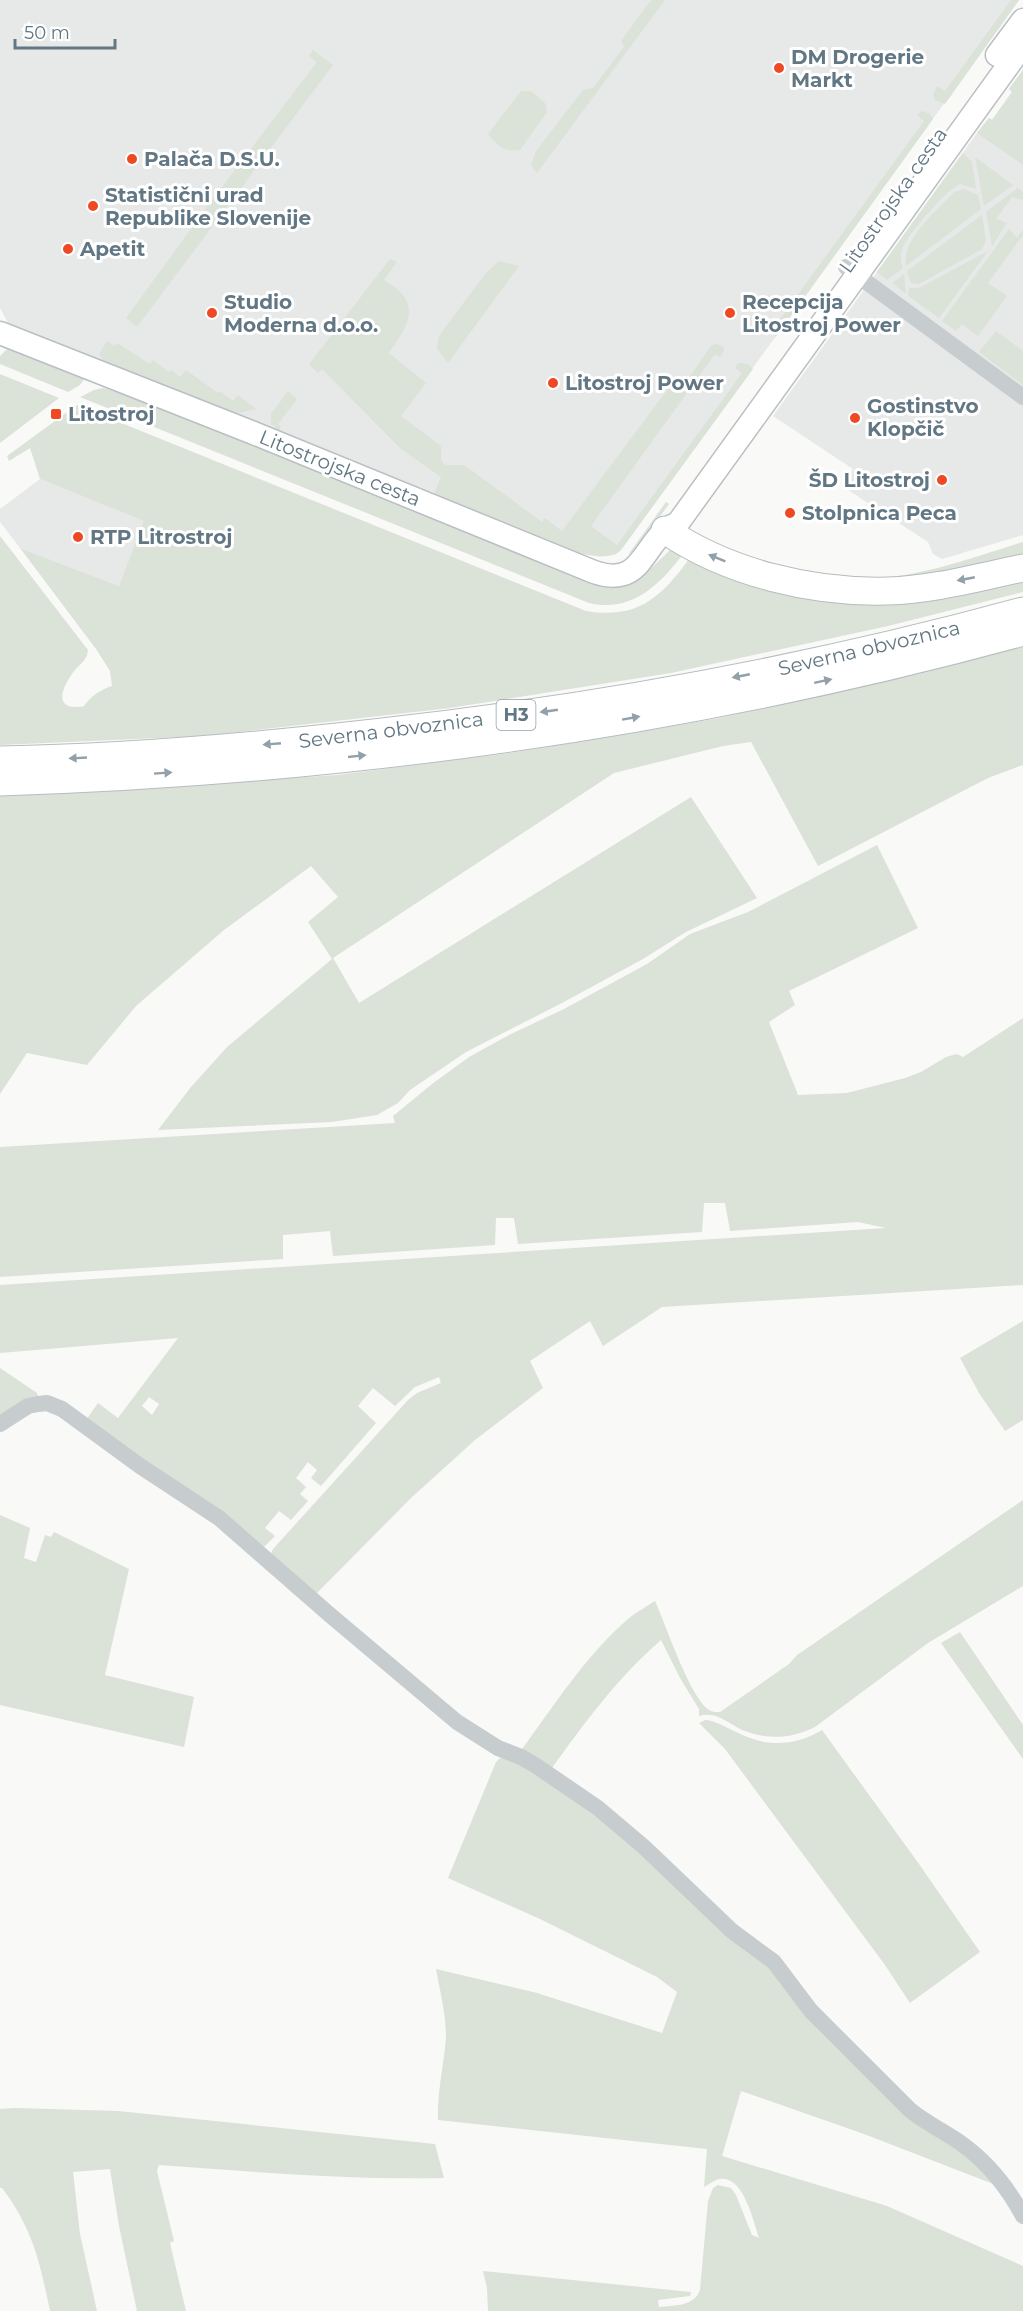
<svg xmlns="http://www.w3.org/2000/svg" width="1023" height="2311" font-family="Montserrat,sans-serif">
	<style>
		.built { fill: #e7e9e8 }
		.green { fill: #dbe2d8; fill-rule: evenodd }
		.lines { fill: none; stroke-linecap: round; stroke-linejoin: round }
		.secondary-casing { stroke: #b9bfc3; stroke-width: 25 }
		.trunk-casing { stroke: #b7bcbf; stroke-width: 29 }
		.minor { stroke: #c7cccf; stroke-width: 16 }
		.secondary { stroke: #fff; stroke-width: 22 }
		.trunk { stroke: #fff; stroke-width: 27 }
		.oneway { fill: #91a0a9 }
		.poi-dot { fill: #ee4922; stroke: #fff; stroke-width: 2 }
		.labels { text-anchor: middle; stroke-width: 6; stroke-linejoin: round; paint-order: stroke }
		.shield { fill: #fff; stroke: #91a0a9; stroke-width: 1.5 }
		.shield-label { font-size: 18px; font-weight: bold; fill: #627784 }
		.poi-label { font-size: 20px; font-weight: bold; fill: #627784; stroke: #fff; text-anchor: start }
		.street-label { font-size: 20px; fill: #627784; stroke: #fff }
	</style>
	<rect width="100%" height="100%" fill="#f9f9f7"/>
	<path class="built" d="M 0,0 L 1019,0 L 621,550 L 615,555 L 597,556 L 579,553 L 8,323 L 0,308 Z
		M 1023,70 L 1023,535 L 942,559 L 933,554 L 928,542 L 842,486 L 853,469 L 773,416 L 977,133 L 989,118 L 992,120 L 1012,92 L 1009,89 Z
		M 40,479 L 145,521 L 119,586 L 20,548 L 0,522 L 0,509 Z"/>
	<path class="green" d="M 651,0 L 665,0 L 537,173 L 531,165 L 536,151 L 583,90 L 593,88 L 624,47 L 621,41 Z
		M 1011,0 L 1019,0 L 945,104 L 935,100 L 933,95 L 937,86 L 945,91 Z
		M 313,50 L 333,65 L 137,327 L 126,318 L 209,204 L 317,62 L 309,56 Z
		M 1023,70 L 1023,165 L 977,133 L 989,118 L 992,120 L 1012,92 L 1009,89 Z
		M 521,91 L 531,91 L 546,104 L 547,112 L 520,150 C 504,152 498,146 488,134 Z
		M 922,111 L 930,114 L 933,119 L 776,337 L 770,333 L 924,121 L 917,115 Z
		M 963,153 L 972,162 L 976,189 L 960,184 C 947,189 907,235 902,249 C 900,256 901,262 903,268 L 887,280 L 877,272 Z
		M 975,157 L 1013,185 L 984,206 Z
		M 1018,188 L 1023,192 L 1023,200 L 1012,197 L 996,219 L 1007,223 L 992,246 L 986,212 Z
		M 964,189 L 978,195 L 981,209 L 906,266 C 901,239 937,211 954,192 Z
		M 982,215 L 986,240 L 982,249 L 919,284 L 911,283 L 907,271 Z
		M 1009,229 L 1017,238 L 1023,229 L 1023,235 L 988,283 L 1007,296 L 978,336 L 962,324 L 956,331 L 942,321 Z
		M 988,251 L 939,318 L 908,296 L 909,288 L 919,288 Z
		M 390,259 L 397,262 L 384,280 C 390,284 399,289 403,295 C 419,316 399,337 389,353 L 426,383 L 401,416 L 441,446 L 441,460 L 445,465 L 462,465 L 467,467 L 542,522 L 545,518 L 562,531 L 676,378 L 685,383 L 711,346 L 716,344 L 724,347 L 724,351 L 720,357 L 715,354 L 591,526 L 617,545 L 742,373 L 735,368 L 738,363 L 748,364 L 753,369 L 621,550 C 609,560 593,556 579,553 L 434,494 L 441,477 L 401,449 L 322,369 L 318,373 L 309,364 Z
		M 499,261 L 519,266 L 448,363 L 437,349 L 439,336 L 485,274 Z
		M 904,274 L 906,294 L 892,283 Z
		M 996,331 L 1023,351 L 1023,385 L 979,352 Z
		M 107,341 L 114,346 L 117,343 L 150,364 L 153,360 L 169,372 L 171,370 L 180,377 L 186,370 L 218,393 L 220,391 L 233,401 L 238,395 L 256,409 L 235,414 L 104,361 L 99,354 Z
		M 7,349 L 22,352 L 86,377 L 80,385 L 68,392 L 0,364 L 0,356 Z
		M 0,374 L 59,398 L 0,443 Z
		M 103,388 L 134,396 L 607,587 L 624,586 L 639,580 L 670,550 L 683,554 C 660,585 631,613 589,603 L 80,397 L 94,390 Z
		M 288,391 L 297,399 L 278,424 L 281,426 L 278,433 L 274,425 L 271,425 L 271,414 Z
		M 77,405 L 586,611 C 640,620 663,595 692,555 L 765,580 L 1023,576 L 1023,592 L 888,626 L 671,673 L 450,708 L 204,736 L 0,745 L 0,536 L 88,650 C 87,654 88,655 85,659 C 83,663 78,666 75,670 C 62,686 51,712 84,706 C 91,696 100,690 112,686 L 110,671 L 96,649 L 20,548 L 119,586 L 144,521 L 40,479 L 30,448 L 9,461 L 7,456 Z
		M 666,502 L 669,504 L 636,549 L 628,555 Z
		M 1023,542 L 1023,563 L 926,581 L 787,573 L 758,562 C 801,571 845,581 890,577 C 935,572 980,555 1023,542 Z
		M 1023,647 L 1023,765 L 988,778 L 818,866 L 751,742 L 723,746 L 614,773 L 333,958 L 359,1003 L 691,797 L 757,898 L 686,932 L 643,959 L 562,1003 L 466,1052 L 410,1090 L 398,1103 L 377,1115 L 332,1122 L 158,1130 L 191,1087 L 227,1047 L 332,959 L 308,922 L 338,897 L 311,866 L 224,930 L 136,1006 L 87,1065 L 27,1053 L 0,1094 L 0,796 L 337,775 L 510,753 L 714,719 L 919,674 Z
		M 877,845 L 918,928 L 789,991 L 795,1005 L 769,1022 L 798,1095 L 847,1093 L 905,1078 L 921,1072 L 946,1057 L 957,1054 L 963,1057 L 1023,1018 L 1023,1285 L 662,1307 L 603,1346 L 590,1321 L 530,1361 L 543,1388 L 475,1440 L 411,1498 L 314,1596 L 270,1556 L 273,1549 L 408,1400 L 417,1393 L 441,1383 L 439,1377 L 415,1387 L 395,1406 L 373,1388 L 358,1406 L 376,1423 L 321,1486 L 311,1478 L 317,1470 L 308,1462 L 296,1478 L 306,1487 L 300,1494 L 308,1501 L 291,1520 L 279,1511 L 265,1528 L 275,1536 L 265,1546 L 260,1546 L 86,1420 L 98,1403 L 118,1418 L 178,1338 L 0,1353 L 0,1285 L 886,1228 L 858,1222 L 730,1231 L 725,1203 L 704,1203 L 702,1232 L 518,1244 L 514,1218 L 496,1218 L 495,1245 L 333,1256 L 330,1231 L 283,1235 L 283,1259 L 0,1277 L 0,1147 L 395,1123 L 393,1116 L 432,1084 L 469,1057 L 509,1035 L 564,1009 L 647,964 L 690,934 L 748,912 ZM 149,1397 L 159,1404 L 152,1415 L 142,1406 Z
		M 1023,1321 L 1023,1420 L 1005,1431 L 979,1393 L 960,1358 Z
		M 0,1368 L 37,1393 L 39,1399 L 0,1420 Z
		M 1023,1500 L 1023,1586 L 928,1643 L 815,1727 C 791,1739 767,1740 742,1730 C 727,1723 717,1711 699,1716 L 699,1709 L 680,1678 L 661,1640 C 617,1678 583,1725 549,1772 L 520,1752 C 553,1707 586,1655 628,1619 C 636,1612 646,1607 655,1601 C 665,1622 691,1702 711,1711 C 712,1712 719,1712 720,1712 L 789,1664 L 797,1655 Z
		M 0,1515 L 30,1528 L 24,1558 L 36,1562 L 45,1535 L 51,1537 L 54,1532 L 129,1569 L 105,1675 L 194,1697 L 184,1747 L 0,1705 Z
		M 960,1632 L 1023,1725 L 1023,1759 L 941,1643 Z
		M 705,1720 C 717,1721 725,1727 736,1732 C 765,1747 794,1747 822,1730 L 919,1864 L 980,1952 L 910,2003 L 885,1965 L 725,1749 L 699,1723 Z
		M 502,1756 L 512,1756 L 590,1808 L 764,1960 L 1001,2187 L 864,2134 L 741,2091 L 722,2156 L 887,2206 L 1023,2266 L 1023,2311 L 488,2311 L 487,2288 L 483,2271 L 691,2292 L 690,2296 L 658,2300 L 659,2307 C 674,2305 694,2307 700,2290 L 708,2201 L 713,2188 L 718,2185 L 731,2188 L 736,2195 L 752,2235 L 759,2238 C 753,2221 744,2176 720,2179 C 713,2180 709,2185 704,2187 L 707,2149 L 438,2120 C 437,2092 444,2065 446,2037 C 446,2014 440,1991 436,1969 L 537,1993 L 662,2033 L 677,1992 L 657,1977 L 540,1919 L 448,1878 L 496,1762 Z
		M 15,2108 L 118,2111 L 435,2144 L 444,2178 C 349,2180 254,2172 159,2165 L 157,2171 L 174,2241 L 170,2243 L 186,2311 L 137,2311 L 119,2226 L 110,2169 L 73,2172 L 80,2234 L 97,2311 L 50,2311 C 40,2262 33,2229 2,2188 L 0,2188 L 0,2109 Z"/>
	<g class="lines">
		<g class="secondary-casing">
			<path id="secondary" d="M 997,55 L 1023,20
				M 0,333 L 251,432 L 594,572 C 638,587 641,553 665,530 C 669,527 674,525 678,523 L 1023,45"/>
		</g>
		<g class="trunk-casing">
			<path id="trunk" d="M 665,530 C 728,573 812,593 888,591 C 932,590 979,577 1023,568
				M 0,760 C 125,758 250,747 374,733 C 592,709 811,669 1023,611
				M 0,782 C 344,771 691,723 1023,632"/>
		</g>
		<path class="minor" d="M 846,267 L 1023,397
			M 0,1424 L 28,1406 L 38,1404 L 47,1403 L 62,1409 L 140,1466 L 219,1518 L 330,1615 L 457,1722 L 498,1748 L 521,1757 L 535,1765 L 598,1808 L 644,1847 L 732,1931 L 774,1962 L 811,2011 L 910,2110 C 926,2123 945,2132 962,2144 C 987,2162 1008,2188 1023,2216"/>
		<use href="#secondary" class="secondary"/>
		<use href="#trunk" class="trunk"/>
	</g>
	<defs><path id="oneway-solid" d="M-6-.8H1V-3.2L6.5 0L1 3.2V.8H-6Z" transform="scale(1.5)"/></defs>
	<g class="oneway">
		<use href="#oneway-solid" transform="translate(717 558) rotate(-158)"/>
		<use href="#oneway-solid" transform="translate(966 579) rotate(169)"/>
		<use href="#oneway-solid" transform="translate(741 676) rotate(169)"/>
		<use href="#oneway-solid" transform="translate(823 681) rotate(-12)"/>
		<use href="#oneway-solid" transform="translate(549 711) rotate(172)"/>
		<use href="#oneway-solid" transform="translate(631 718) rotate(-10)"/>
		<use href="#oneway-solid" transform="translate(272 744) rotate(175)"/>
		<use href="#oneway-solid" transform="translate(357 756) rotate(-6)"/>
		<use href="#oneway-solid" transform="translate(78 758) rotate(177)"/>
		<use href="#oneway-solid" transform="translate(163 773) rotate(-4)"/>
	</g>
	<g class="poi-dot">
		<circle cx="779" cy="68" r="6"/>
		<circle cx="132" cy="159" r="6"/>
		<circle cx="93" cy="206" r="6"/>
		<circle cx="68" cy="249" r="6"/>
		<circle cx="212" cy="313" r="6"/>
		<circle cx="730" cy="313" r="6"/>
		<circle cx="553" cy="383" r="6"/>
		<rect x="50" y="408" width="12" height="12" rx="3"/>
		<circle cx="855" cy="418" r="6"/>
		<circle cx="942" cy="480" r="6"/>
		<circle cx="790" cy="513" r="6"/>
		<circle cx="78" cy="537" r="6"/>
	</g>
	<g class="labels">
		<rect class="shield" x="496.5" y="700" width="39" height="30" rx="4.5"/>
		<g class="shield-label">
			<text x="516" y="721">H3</text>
		</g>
		<g class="poi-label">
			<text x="791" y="64">DM Drogerie<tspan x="791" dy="23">Markt</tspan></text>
			<text x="144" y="166">Palača D.S.U.</text>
			<text x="105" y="202">Statistični urad<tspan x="105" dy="23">Republike Slovenije</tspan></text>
			<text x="80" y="256">Apetit</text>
			<text x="224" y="309">Studio<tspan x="224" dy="23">Moderna d.o.o.</tspan></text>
			<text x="742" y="309">Recepcija<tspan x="742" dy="23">Litostroj Power</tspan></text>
			<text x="565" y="390">Litostroj Power</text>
			<text x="867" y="413">Gostinstvo<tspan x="867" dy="23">Klopčič</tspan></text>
			<text x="68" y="421">Litostroj</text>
			<text x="930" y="487" text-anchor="end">ŠD Litostroj</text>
			<text x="802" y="520">Stolpnica Peca</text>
			<text x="90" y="544">RTP Litrostroj</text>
		</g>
		<g class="street-label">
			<text transform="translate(893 200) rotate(-55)" y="7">Litostrojska cesta</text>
			<text transform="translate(340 468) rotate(22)" y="7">Litostrojska cesta</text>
			<text transform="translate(869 648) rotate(-13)" y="7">Severna obvoznica</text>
			<text transform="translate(391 730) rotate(-7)" y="7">Severna obvoznica</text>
		</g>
	</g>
	<path d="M15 39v9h100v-9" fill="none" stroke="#627784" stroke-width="3"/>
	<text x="24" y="39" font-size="18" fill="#627784" stroke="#ffffff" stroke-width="4.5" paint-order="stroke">50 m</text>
</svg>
